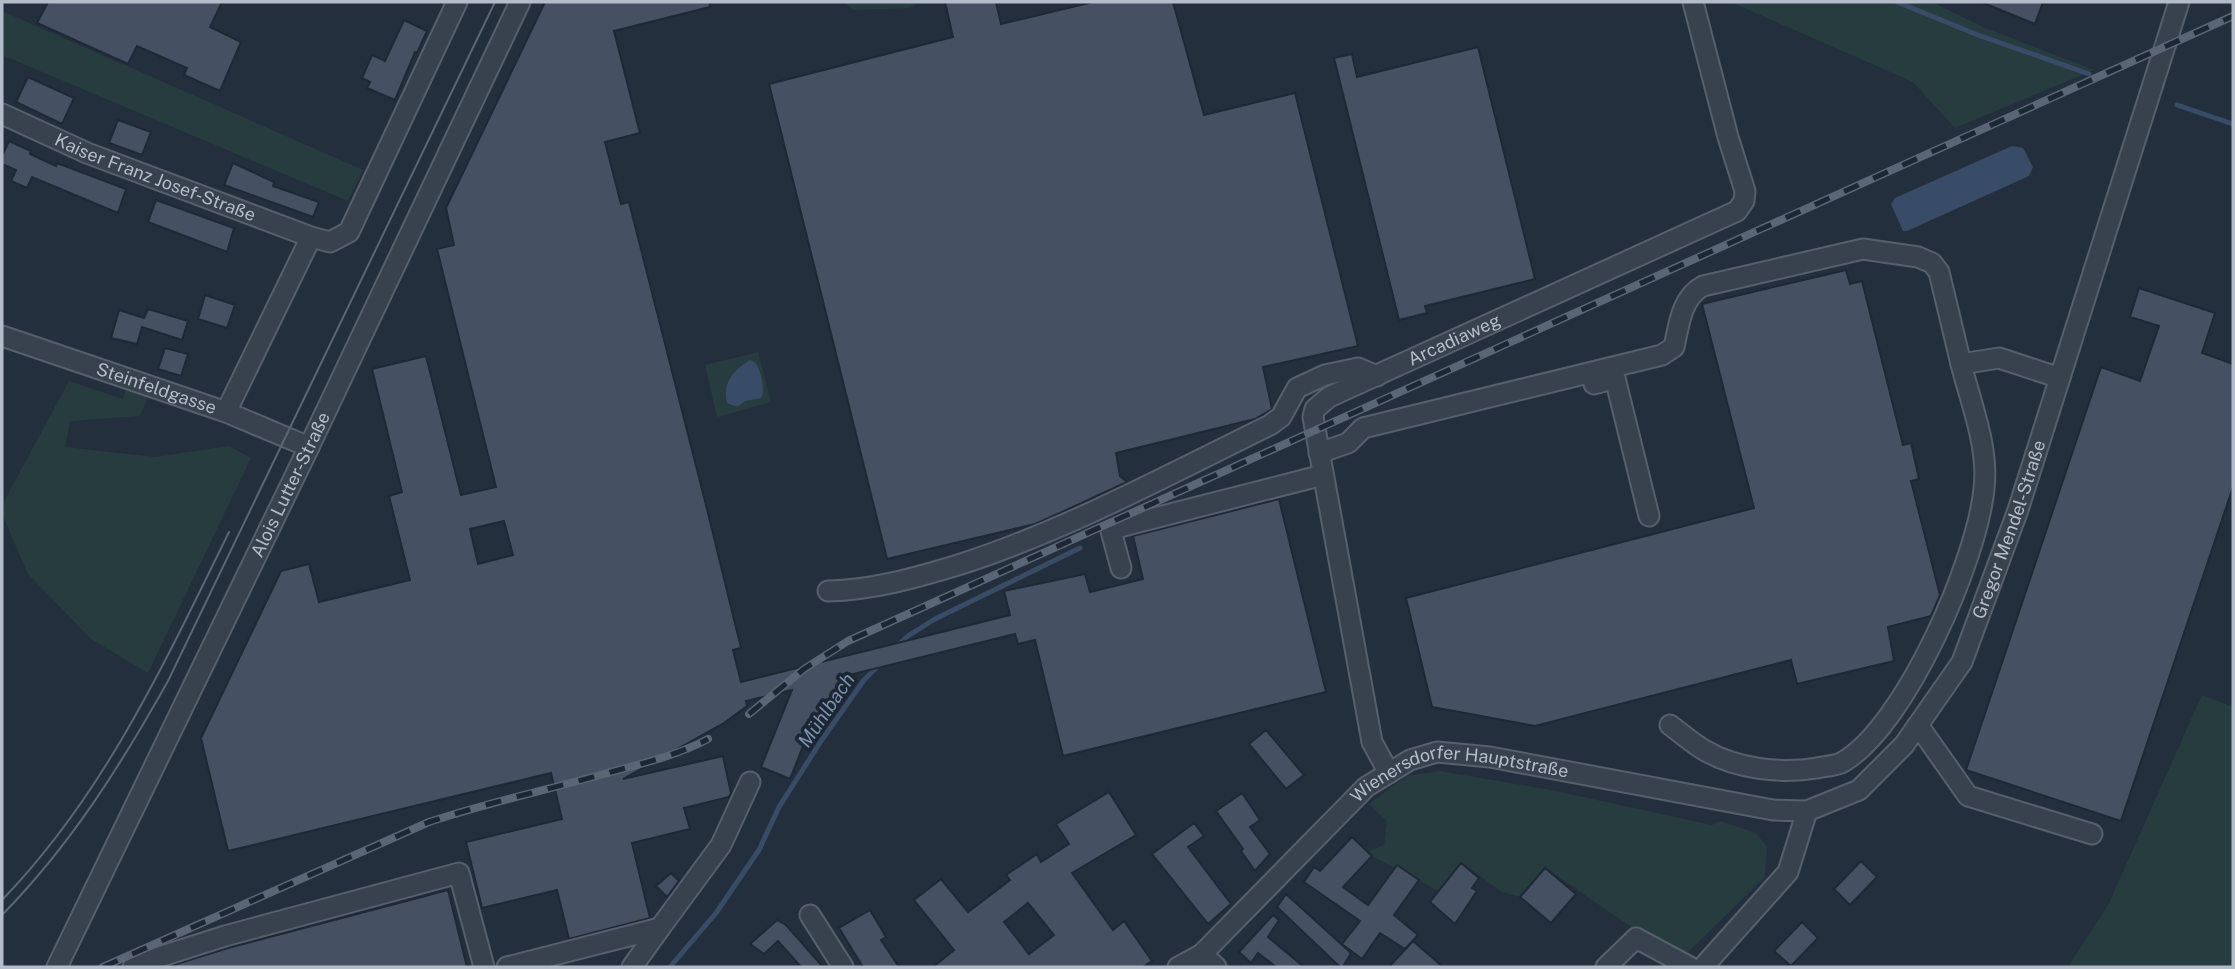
<svg xmlns="http://www.w3.org/2000/svg" width="2235" height="969" font-family="'Public Sans',sans-serif">
	<style>
		.green { fill: #263c3f }
		.water { fill: #394c67 }
		.lines { fill: none; stroke-linecap: round; stroke-linejoin: round }
		.stream { stroke: #394c67; stroke-width: 5 }
		.building { fill: #455162; stroke: #1f2835; stroke-width: 2; fill-rule: evenodd }
		.minor-casing { stroke: #565f6c; stroke-width: 23 }
		.minor { stroke: #38414e; stroke-width: 19 }
		.tram { stroke: #5a6575; stroke-width: 2 }
		.rail-casing { stroke: #5a6575; stroke-width: 8 }
		.rail { stroke: #1d2633; stroke-width: 5; stroke-dasharray: 16; stroke-linecap: butt }
		.labels { text-anchor: middle; stroke-width: 7; stroke-linejoin: round; paint-order: stroke }
		.street-label { font-size: 18px; fill: #b4bcc9; stroke: #1d2633 }
		.water-label { font-size: 19px; font-style: italic; fill: #7c92b1; stroke: #1d2633 }
	</style>
	<rect width="100%" height="100%" fill="#242f3e"/>
	<path class="green" d="M 843,2 L 917,2 L 917,4 L 910,8 L 853,10 Z
		M 1731,2 L 1932,2 L 1983,27 L 2094,70 L 1955,128 L 1913,82 Z
		M 2,11 L 363,170 L 348,201 L 2,55 Z
		M 758,352 L 771,402 L 717,417 L 705,365 Z
		M 69,381 L 123,399 L 126,389 L 148,397 L 140,416 L 70,421 L 65,447 L 155,457 L 229,446 L 251,458 L 148,673 L 91,639 L 28,574 L 2,514 L 2,505 Z
		M 2202,695 L 2233,707 L 2233,967 L 2068,967 L 2109,903 Z
		M 1440,771 L 1551,790 L 1712,825 L 1720,821 L 1756,833 L 1767,847 L 1765,877 L 1685,955 L 1631,927 L 1546,868 L 1520,897 L 1502,892 L 1462,863 L 1439,891 L 1372,856 L 1369,851 L 1384,845 L 1387,821 L 1369,804 L 1407,776 Z"/>
	<path class="water" d="M 2012,146 L 2023,148 L 2033,167 L 2029,176 L 1907,231 L 1903,231 L 1891,204 L 1895,198 Z
		M 750,360 L 756,363 C 761,374 765,385 762,397 C 757,400 751,399 746,401 C 736,406 740,409 727,403 C 722,383 733,371 750,360 Z"/>
	<g class="lines">
		<path class="stream" d="M 1897,2 L 1978,35 L 2089,74
			M 2177,105 L 2233,124
			M 897,646 L 908,636 L 935,619 L 1080,548
			M 670,967 L 716,913 L 759,850 L 779,807 L 821,741 L 864,680 L 878,666"/>
	</g>
	<path class="building" d="M 48,2 L 222,2 L 210,27 L 241,42 L 220,91 L 184,75 L 187,68 L 137,46 L 128,64 L 37,23 Z
		M 545,2 L 710,2 L 710,7 L 614,31 L 640,133 L 605,142 L 621,204 L 629,202 L 707,509 L 741,648 L 733,650 L 741,682 L 1010,615 L 1004,591 L 1085,574 L 1090,592 L 1143,579 L 1133,536 L 1279,499 L 1326,692 L 1063,756 L 1035,640 L 1018,644 L 1015,634 L 849,675 L 845,698 L 840,703 L 818,714 L 823,721 L 819,729 L 808,734 L 790,779 L 761,767 L 792,690 L 746,701 L 747,706 L 724,723 L 623,779 L 723,756 L 731,793 L 729,797 L 684,808 L 690,829 L 632,843 L 650,918 L 569,939 L 557,890 L 482,908 L 466,842 L 562,819 L 551,773 L 228,851 L 201,738 L 281,571 L 309,564 L 319,602 L 410,580 L 389,496 L 402,492 L 372,369 L 426,356 L 461,495 L 496,487 L 437,249 L 454,245 L 446,208 ZM 504,521 L 513,555 L 478,564 L 470,529 Z
		M 945,2 L 996,2 L 1001,24 L 1093,2 L 1173,2 L 1204,115 L 1295,93 L 1358,346 L 1263,367 L 1272,409 L 1255,419 L 1116,453 L 1120,476 L 1127,482 L 1073,507 L 1035,524 L 887,559 L 769,84 L 953,37 Z
		M 1981,2 L 2043,2 L 2035,24 Z
		M 404,20 L 427,31 L 417,53 L 415,52 L 395,100 L 367,88 L 370,82 L 362,78 L 372,55 L 385,61 Z
		M 1478,47 L 1535,279 L 1425,306 L 1427,313 L 1399,320 L 1334,58 L 1352,54 L 1357,77 Z
		M 28,77 L 74,98 L 62,124 L 16,102 Z
		M 118,120 L 151,132 L 142,155 L 109,143 Z
		M 9,141 L 31,151 L 30,154 L 56,166 L 57,163 L 126,189 L 118,213 L 32,177 L 27,188 L 11,181 L 16,170 L 2,164 L 2,156 Z
		M 233,163 L 274,182 L 273,186 L 319,202 L 313,217 L 224,185 Z
		M 156,200 L 234,228 L 227,252 L 148,222 Z
		M 1846,270 L 1850,284 L 1862,281 L 1903,445 L 1911,443 L 1919,479 L 1911,481 L 1940,595 L 1931,616 L 1888,627 L 1894,661 L 1797,684 L 1791,660 L 1535,726 L 1432,707 L 1406,598 L 1754,508 L 1702,304 Z
		M 2139,288 L 2215,313 L 2202,353 L 2233,364 L 2233,487 L 2121,821 L 1966,770 L 2101,367 L 2140,381 L 2159,326 L 2130,317 Z
		M 205,295 L 235,305 L 227,328 L 198,319 Z
		M 148,309 L 188,321 L 182,340 L 142,327 L 137,344 L 111,338 L 119,310 L 144,318 Z
		M 165,348 L 188,354 L 181,376 L 158,369 Z
		M 1266,730 L 1304,775 L 1286,789 L 1249,744 Z
		M 1109,792 L 1136,835 L 1072,873 L 1113,930 L 1124,921 L 1152,961 L 1143,967 L 933,967 L 954,950 L 914,900 L 941,879 L 968,912 L 1010,880 L 1006,875 L 1037,854 L 1041,862 L 1069,844 L 1056,824 ZM 1028,903 L 1054,935 L 1029,954 L 1004,922 Z
		M 1242,793 L 1260,820 L 1250,827 L 1270,854 L 1255,871 L 1241,851 L 1243,849 L 1216,811 Z
		M 1194,823 L 1204,836 L 1188,847 L 1231,904 L 1208,924 L 1152,854 Z
		M 1352,837 L 1372,856 L 1343,887 L 1368,905 L 1397,865 L 1419,880 L 1394,915 L 1418,935 L 1405,949 L 1380,933 L 1362,959 L 1342,944 L 1360,921 L 1304,882 L 1314,867 L 1320,871 Z
		M 1861,861 L 1877,877 L 1850,905 L 1834,889 Z
		M 1461,863 L 1479,878 L 1472,888 L 1477,891 L 1455,924 L 1430,902 Z
		M 1545,868 L 1576,894 L 1551,923 L 1520,897 Z
		M 671,873 L 679,881 L 667,897 L 656,886 Z
		M 448,890 L 467,967 L 167,967 L 228,948 Z
		M 1286,894 L 1351,953 L 1343,967 L 1340,967 L 1277,907 Z
		M 870,910 L 886,937 L 881,940 L 899,967 L 863,967 L 839,928 Z
		M 1273,915 L 1279,920 L 1268,937 L 1304,967 L 1276,967 L 1258,953 L 1251,963 L 1239,952 Z
		M 777,920 L 786,925 L 823,967 L 801,967 L 778,941 L 764,954 L 750,944 Z
		M 1802,922 L 1818,938 L 1791,966 L 1774,951 Z
		M 1413,941 L 1443,967 L 1389,967 Z"/>
	<g class="lines">
		<g class="minor-casing">
			<g id="minor">
				<path id="s1" d="M 2,114 L 87,153 L 311,237"/>
				<path id="s2" d="M 2,336 L 226,412 L 309,447"/>
				<path d="M 1594,384 L 1615,378 L 1649,516"/>
				<path d="M 226,412 L 311,237 L 330,242 L 349,232 L 457,2"/>
				<path d="M 1319,453 L 1348,443 L 1363,428 L 1662,355 L 1674,347 C 1679,325 1681,298 1703,286 L 1863,249 L 1918,257 L 1932,263 L 1939,272 L 1961,364 L 1999,358 L 2060,378"/>
				<path d="M 1121,568 L 1111,531 L 1123,526 L 1323,475"/>
				<path d="M 828,591 C 873,590 915,578 958,565 C 1067,530 1168,475 1270,425 L 1281,417 L 1297,388 L 1325,375 L 1358,368 L 1377,376"/>
				<path d="M 1670,725 C 1681,733 1692,743 1704,750 C 1736,769 1781,774 1817,768 C 1825,766 1836,766 1843,762 C 1906,725 1977,560 1984,489 C 1989,447 1971,404 1961,364"/>
				<path d="M 1918,725 L 1968,796 L 2092,834"/>
				<path id="s3" d="M 1389,773 L 1372,742 L 1313,417 L 1315,409 L 1329,397 L 1737,211 L 1744,201 L 1745,191 L 1728,137 L 1693,2"/>
				<path d="M 810,915 L 843,967"/>
				<path d="M 660,928 L 721,845 L 750,782"/>
				<path d="M 1202,954 L 1216,967"/>
				<path id="s4" d="M 57,967 L 309,447 L 520,2"/>
				<path d="M 133,967 L 134,965 L 225,936 L 459,873 L 484,967"/>
				<path d="M 507,967 L 660,928 L 632,967"/>
				<path id="s5" d="M 1178,967 L 1202,954 L 1366,787 L 1410,760 L 1437,752 L 1490,757 L 1773,810 L 1807,811 L 1859,790 L 1904,745 L 1962,662 L 2018,510 L 2179,2"/>
				<path d="M 1606,967 L 1636,938 L 1690,967"/>
				<path d="M 1703,967 L 1788,872 L 1807,811"/>
			</g>
		</g>
		<use href="#minor" class="minor"/>
		<path class="tram" d="M 2,900 C 104,795 165,662 229,532
			M 2,915 C 70,846 121,765 168,681 L 495,2"/>
		<g class="rail-casing">
			<path id="rail" d="M 749,714 L 804,669 L 848,641 L 2233,16
				M 103,967 L 429,822 C 489,802 551,789 611,772 C 644,763 678,755 708,739"/>
		</g>
		<use href="#rail" class="rail"/>
	</g>
	<g class="labels">
		<g class="street-label">
			<text dy="6" stroke="none"><textPath href="#s1" startOffset="166">Kaiser Franz Josef-Straße</textPath></text>
			<text dy="6" stroke="none"><textPath href="#s3" startOffset="530">Arcadiaweg</textPath></text>
			<text dy="6" stroke="none"><textPath href="#s2" startOffset="163">Steinfeldgasse</textPath></text>
			<text dy="6" stroke="none"><textPath href="#s4" startOffset="536">Alois Lutter-Straße</textPath></text>
			<text dy="6" stroke="none"><textPath href="#s5" startOffset="1078">Gregor Mendel-Straße</textPath></text>
			<text dy="6" stroke="none"><textPath href="#s5" startOffset="359">Wienersdorfer Hauptstraße</textPath></text>
		</g>
		<g class="water-label">
			<text transform="translate(826 710) rotate(-56)" y="7">Mühlbach</text>
		</g>
	</g>
	<rect width="2235" height="969" fill="none" stroke="#b4bcc9" stroke-width="7"/>
</svg>
